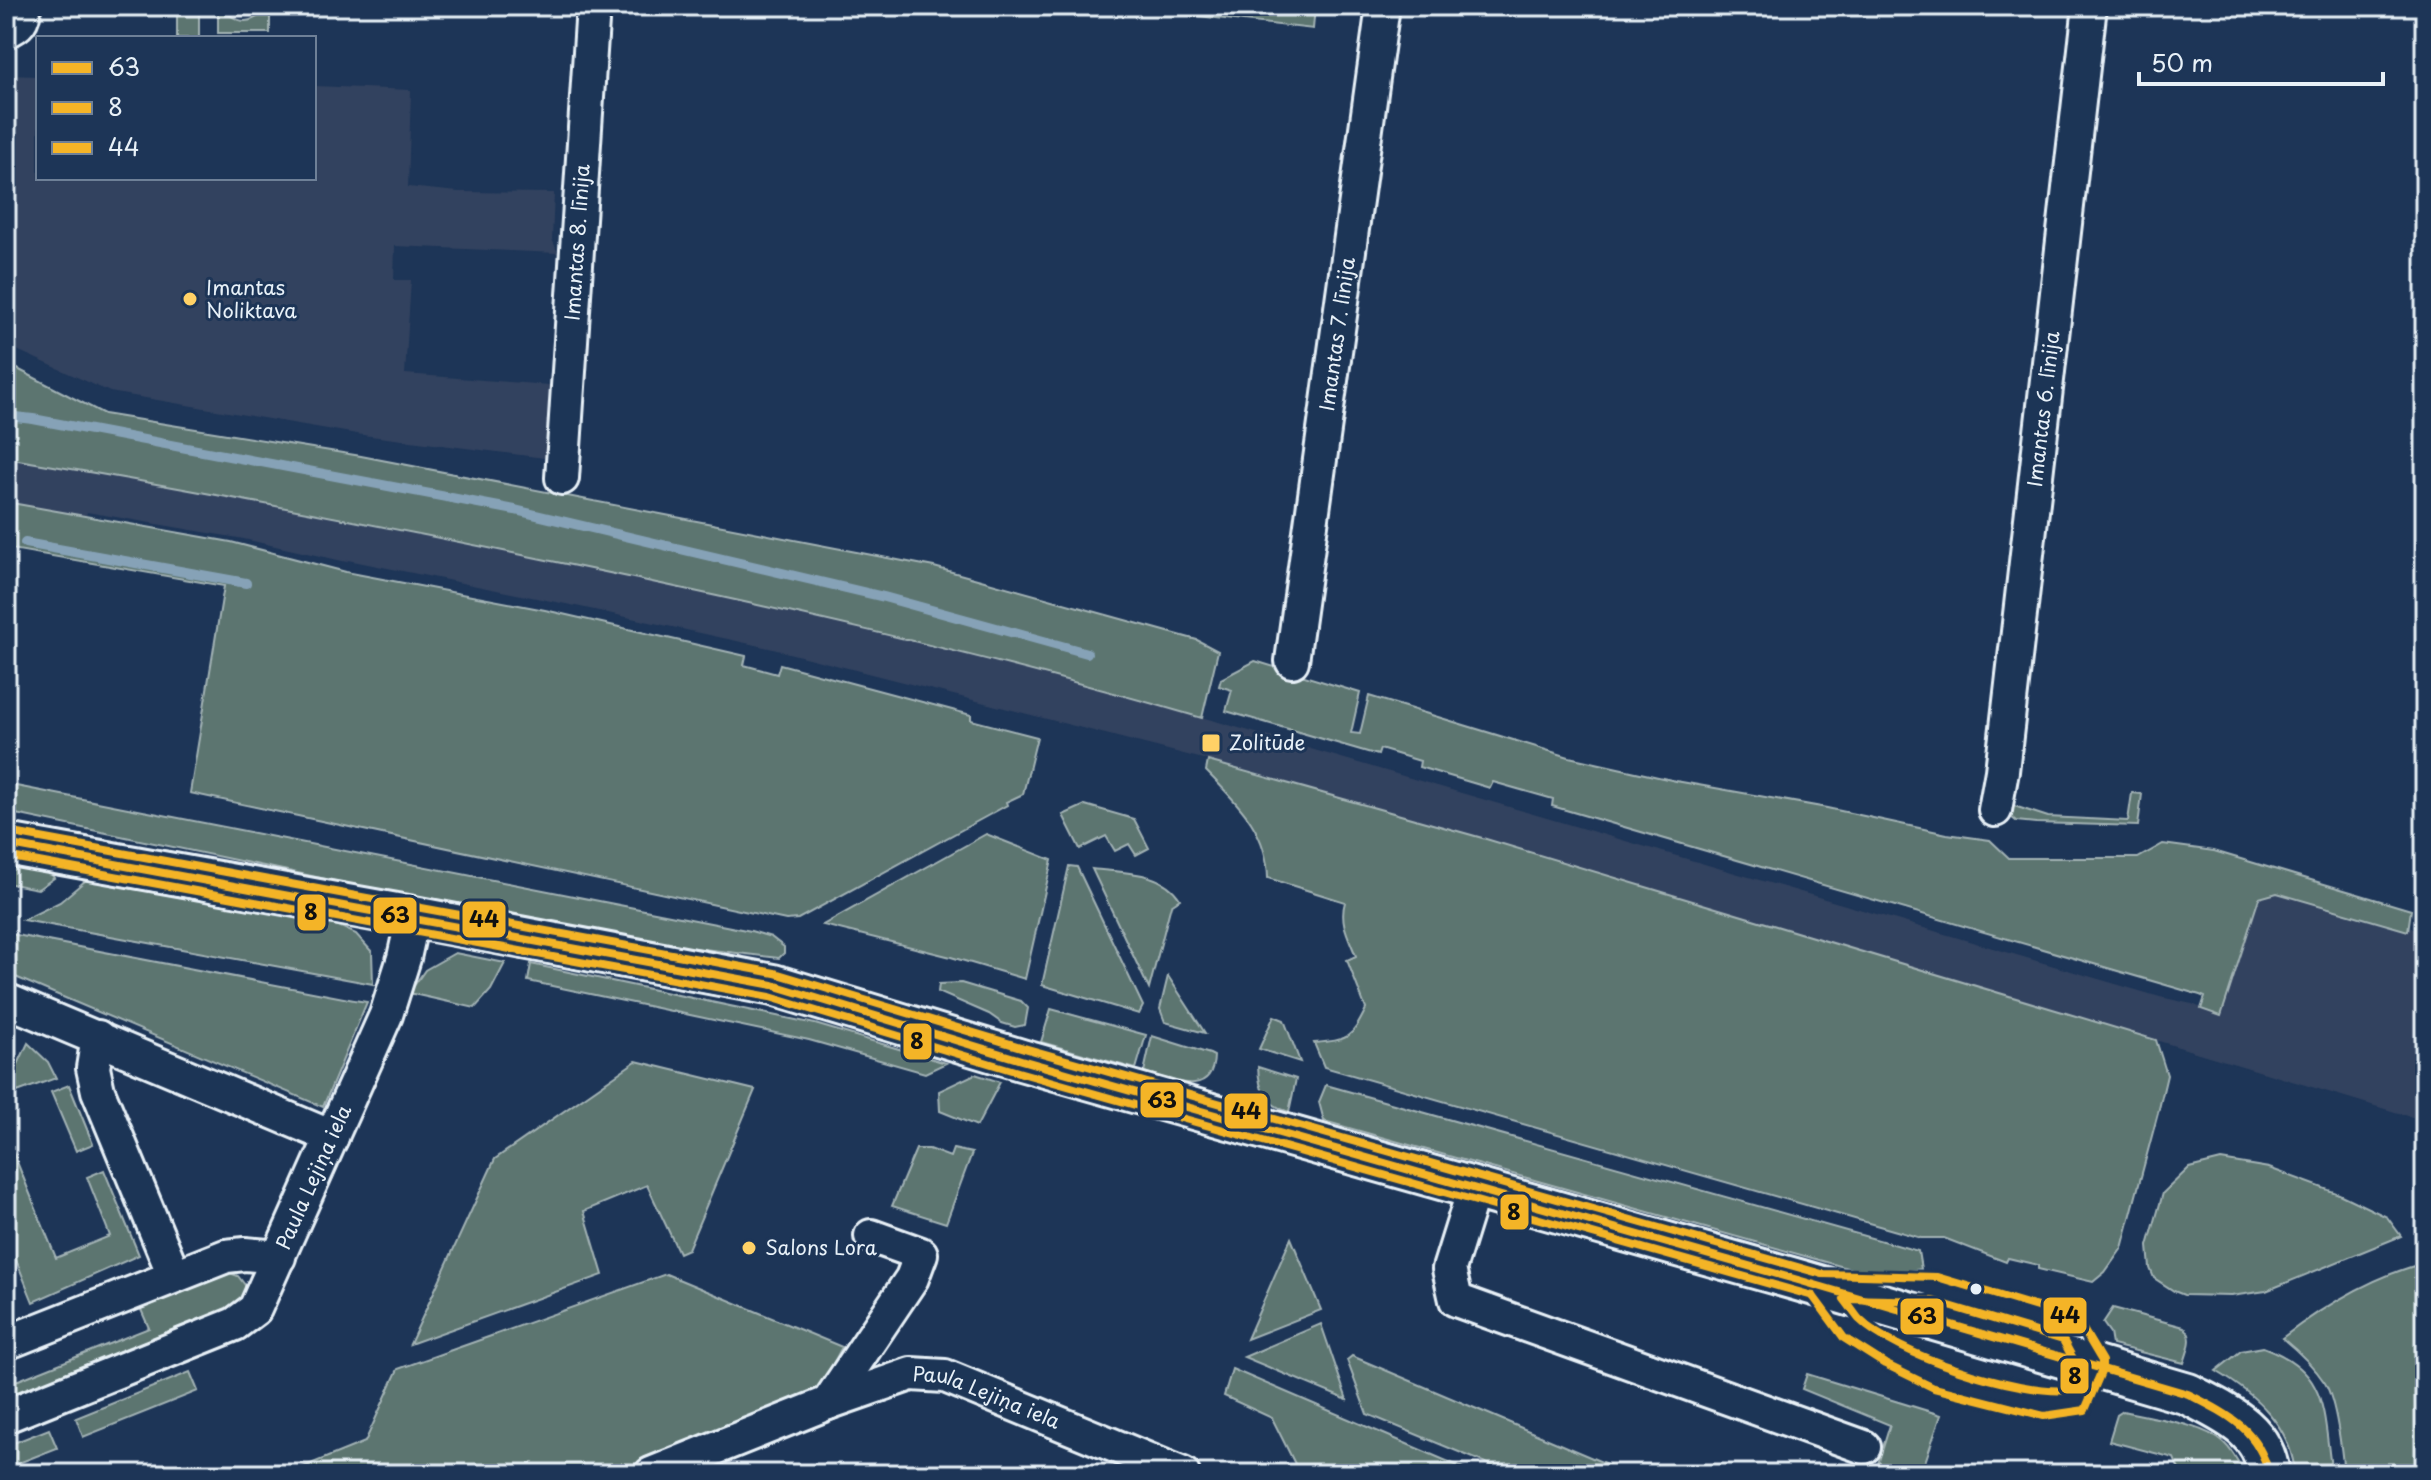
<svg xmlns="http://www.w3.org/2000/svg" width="2431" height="1480" font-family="'Playpen Sans',sans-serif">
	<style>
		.built { fill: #33425f }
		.green { fill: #5b7470; stroke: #a2b2b4; stroke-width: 2 }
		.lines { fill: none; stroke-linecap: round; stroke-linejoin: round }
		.stream { stroke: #86a2b7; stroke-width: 10 }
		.minor-casing { stroke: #e8f1f8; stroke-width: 38 }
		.tertiary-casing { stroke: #e8f1f8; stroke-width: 46 }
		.minor { stroke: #1d3557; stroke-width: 32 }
		.tertiary { stroke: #1d3557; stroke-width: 40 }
		.bus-1-casing { stroke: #1d3557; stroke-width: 14 }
		.bus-2-casing { stroke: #1d3557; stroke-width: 14 }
		.bus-3-casing { stroke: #1d3557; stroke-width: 14 }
		.bus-1 { stroke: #f4b427; stroke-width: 8 }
		.bus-2 { stroke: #f4b427; stroke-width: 8 }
		.bus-3 { stroke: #f4b427; stroke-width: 8 }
		.poi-dot { fill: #ffd166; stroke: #1d3557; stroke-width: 3 }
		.bus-dot { fill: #e8f1f8; stroke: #1d3557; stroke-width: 3 }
		.labels { text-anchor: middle; stroke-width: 6; stroke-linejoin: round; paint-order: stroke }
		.street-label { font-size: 20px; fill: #e8f1f8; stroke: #1d3557 }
		.poi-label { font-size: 20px; fill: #e8f1f8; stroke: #1d3557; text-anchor: start }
		.line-badge { stroke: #1d3557; stroke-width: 3 }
		.pale-badge-label { font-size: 22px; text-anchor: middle; font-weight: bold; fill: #111 }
	</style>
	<rect width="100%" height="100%" fill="#1d3557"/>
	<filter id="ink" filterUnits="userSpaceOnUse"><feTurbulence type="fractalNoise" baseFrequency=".0125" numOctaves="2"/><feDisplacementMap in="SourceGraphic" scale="16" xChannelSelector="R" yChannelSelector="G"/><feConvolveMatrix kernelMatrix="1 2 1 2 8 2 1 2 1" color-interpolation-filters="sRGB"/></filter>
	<g filter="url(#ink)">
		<path class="built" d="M 6,75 L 38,76 L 38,178 L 314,178 L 314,86 L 411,90 L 408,187 L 458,192 L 554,193 L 552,239 L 558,253 L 395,246 L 394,280 L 411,280 L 405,374 L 549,385 L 545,458 L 363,435 L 110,392 L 6,345 Z
			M 6,458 L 152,482 L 556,562 L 765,605 L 1064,677 L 2160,997 L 2192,1004 L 2221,1016 L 2258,898 L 2277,893 L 2407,931 L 2409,927 L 2425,932 L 2425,1121 L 1486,839 L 1215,762 L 934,690 L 769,648 L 576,606 L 348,560 L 347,562 L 244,539 L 87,512 L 86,516 L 6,502 Z"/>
		<path class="green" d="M 177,6 L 199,6 L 199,38 L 177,38 Z
			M 218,6 C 239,24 249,28 270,6 L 270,33 L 218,33 Z
			M 1182,6 L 1315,6 L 1313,29 L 1181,14 Z
			M 6,363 L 104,414 L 361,456 L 934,567 L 1197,640 L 1218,651 L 1202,718 C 981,653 757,603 532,557 C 357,521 182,487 6,458 Z
			M 6,502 L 231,542 L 346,572 L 545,610 L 746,656 L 744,665 L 777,674 L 780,664 L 971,715 L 971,720 L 1037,737 L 1023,794 L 1006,802 L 1007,805 L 989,815 L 798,919 L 786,920 L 190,793 L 224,586 L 6,548 Z
			M 1255,661 L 1360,693 L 1351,733 L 1360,734 L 1369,696 L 1569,757 L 1676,781 L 1827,808 L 1947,834 L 1990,840 L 2009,858 L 2138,858 L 2163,844 L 2214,851 L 2411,910 L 2408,931 L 2277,893 L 2259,898 L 2221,1016 L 2201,1009 L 2205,997 L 2200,995 L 1552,806 L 1553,799 L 1493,782 L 1490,788 L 1419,767 L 1420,761 L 1380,749 L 1378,755 L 1226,711 L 1232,690 L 1219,686 L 1221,679 Z
			M 1208,761 L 1486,839 L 2156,1040 L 2167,1075 L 2158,1113 L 2122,1248 L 2105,1272 L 2093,1282 L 2038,1269 L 2038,1265 L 2008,1258 L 2006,1262 L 1944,1238 L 1921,1238 L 1324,1067 L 1314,1043 C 1349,1040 1351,1039 1366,1009 L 1347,960 L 1356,956 C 1349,938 1339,922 1345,902 L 1268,878 C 1267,830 1238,804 1206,771 Z
			M 6,784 L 751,931 L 771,937 L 784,947 L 784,953 L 779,958 L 678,946 L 383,891 L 6,812 Z
			M 2132,793 L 2142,794 L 2138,826 L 2036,823 L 2016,821 L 2005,812 L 2011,805 L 2048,817 L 2128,821 Z
			M 1085,805 L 1134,819 L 1149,848 L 1136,855 L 1129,844 L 1115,851 L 1106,836 L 1080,849 L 1063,815 Z
			M 986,834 L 1052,860 L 1025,979 L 951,957 L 823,925 Z
			M 6,861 L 46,867 L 54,878 L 38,889 L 6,883 Z
			M 1069,866 L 1077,867 L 1143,1006 L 1139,1014 L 1042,985 Z
			M 1092,869 C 1123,873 1162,870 1180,899 L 1171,905 L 1149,989 Z
			M 86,880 L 324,919 L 356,934 L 372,952 L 373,984 L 23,920 L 60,902 Z
			M 6,933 L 354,1000 L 367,1002 L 323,1107 L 6,973 Z
			M 455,953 L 505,963 L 491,990 L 475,1008 L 409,993 L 425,970 Z
			M 531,964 L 815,1024 L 946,1063 L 925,1073 L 809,1040 L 528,981 Z
			M 1168,976 L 1205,1033 L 1165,1022 L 1160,1009 Z
			M 961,983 L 1021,1001 L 1028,1008 L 1025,1025 L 1015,1027 L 1002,1023 L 989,1014 L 938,992 L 939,984 Z
			M 1051,1009 L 1146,1035 L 1136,1069 L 1041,1042 Z
			M 1274,1016 L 1284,1020 L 1300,1062 L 1259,1049 Z
			M 1152,1036 L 1210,1054 L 1214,1056 C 1213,1100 1170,1079 1144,1072 Z
			M 28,1043 L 48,1062 L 56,1078 L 6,1096 L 6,1090 Z
			M 636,1061 L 755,1090 L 688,1249 L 679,1253 L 647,1185 L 584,1211 L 603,1275 L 410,1344 L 495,1159 Z
			M 1258,1067 L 1296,1079 L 1289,1112 C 1265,1104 1259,1091 1258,1067 Z
			M 975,1074 L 1000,1082 L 977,1126 L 940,1111 L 939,1091 Z
			M 69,1085 L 93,1144 L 76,1151 L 51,1092 Z
			M 1326,1085 L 1918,1251 L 1921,1269 L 1876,1276 L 1324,1121 L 1319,1102 Z
			M 6,1135 L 56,1258 L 110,1236 L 87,1177 L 104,1170 L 139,1255 L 33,1302 L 6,1235 Z
			M 916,1149 L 929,1149 L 950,1157 L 953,1149 L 972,1153 L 946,1223 L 892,1206 Z
			M 2221,1160 L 2269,1168 L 2339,1194 L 2387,1217 L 2401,1236 L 2266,1291 L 2231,1296 L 2184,1295 L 2174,1291 L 2154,1278 L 2150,1268 L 2148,1246 L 2163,1193 L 2189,1168 Z
			M 1291,1238 L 1321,1310 L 1247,1339 Z
			M 2425,1263 L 2425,1474 L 2344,1474 C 2342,1452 2336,1401 2325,1383 C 2313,1365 2298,1351 2282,1338 C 2324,1306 2373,1276 2425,1263 Z
			M 230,1273 L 238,1276 L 245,1285 L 245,1294 L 237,1306 L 6,1400 L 6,1385 L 149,1328 L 139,1305 L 217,1274 Z
			M 666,1274 L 842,1347 L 819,1390 L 612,1474 L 286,1474 L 365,1442 L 398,1369 Z
			M 2113,1308 L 2184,1327 C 2195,1337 2188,1349 2184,1363 L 2112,1345 L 2110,1333 L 2103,1323 Z
			M 1321,1324 L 1347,1400 L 1244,1357 Z
			M 2263,1347 C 2331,1372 2322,1413 2332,1474 L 2295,1474 C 2291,1425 2255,1394 2216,1371 L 2241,1351 Z
			M 1352,1356 L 1630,1474 L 1512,1474 L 1367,1414 L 1347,1360 Z
			M 1232,1369 L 1477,1474 L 1300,1474 L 1272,1418 L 1224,1396 Z
			M 190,1372 L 198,1391 L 83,1437 L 76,1418 Z
			M 1807,1374 L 1941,1415 L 1921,1474 L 1875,1474 L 1890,1425 L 1802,1389 Z
			M 2123,1411 C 2152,1418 2202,1423 2224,1443 C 2233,1451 2239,1463 2245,1474 L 2181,1474 L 2174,1458 L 2109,1441 L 2117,1415 Z
			M 49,1429 L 57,1448 L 6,1468 L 6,1446 Z"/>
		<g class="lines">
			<path class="stream" d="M 6,416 L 33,419 L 515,510
				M 515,510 L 884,597 L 1087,653
				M 25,543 L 246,583"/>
			<g class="minor-casing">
				<g id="minor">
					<path d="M 6,31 C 19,26 24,20 24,6"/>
					<path id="s1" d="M 562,478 L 593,6"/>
					<path id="s2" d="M 1292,661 L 1383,6"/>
					<path id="s3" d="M 1995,810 L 2002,771 L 2090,6"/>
					<path d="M 6,1000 L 332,1137"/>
					<path d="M 98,1037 L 93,1068 L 98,1091 L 174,1275"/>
					<path d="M 1474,1189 L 1449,1269 L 1456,1300 L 1864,1447"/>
					<path d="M 6,1343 L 226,1256 L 245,1254 L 279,1257"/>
					<path d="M 828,1403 L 912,1278 L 921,1254 L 871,1236"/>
					<path id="s4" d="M 6,1416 L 235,1324 L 255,1309 L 386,1015 L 404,958 L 413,917"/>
					<path id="s5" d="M 651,1474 L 828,1403 L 911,1374 L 945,1376 L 1183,1474"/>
				</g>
			</g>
			<g class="tertiary-casing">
				<path id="tertiary" d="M 6,844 L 413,917 L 773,985 L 1021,1060 L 1798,1280 L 2188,1394 C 2224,1413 2263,1428 2269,1474"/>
			</g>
			<use href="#minor" class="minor"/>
			<use href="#tertiary" class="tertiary"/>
			<g class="bus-1-casing">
				<path id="bus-1" d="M 6,844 L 773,985 L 1021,1060 L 1798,1280 L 2188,1394 C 2227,1414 2258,1428 2269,1474"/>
			</g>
			<g class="bus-2-casing">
				<path id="bus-2" d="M 6,856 L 770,997 L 1018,1072 L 1813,1296
					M 1844,1299 L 1933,1301 L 2063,1340 L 2078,1368 L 2069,1390 C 2019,1395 1895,1355 1859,1319 C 1854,1313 1849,1305 1844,1299 Z"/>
			</g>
			<g class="bus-3-casing">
				<path id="bus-3" d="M 8,832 L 775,973 L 1024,1048 L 1822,1274 L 1937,1277 L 2077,1319 L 2102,1361 L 2102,1370 L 2085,1410 L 2044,1416 L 1934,1388 L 1885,1364 L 1844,1338 L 1813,1296"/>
			</g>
			<use href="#bus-1" class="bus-1"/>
			<use href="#bus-2" class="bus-2"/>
			<use href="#bus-3" class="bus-3"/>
		</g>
	</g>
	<g class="poi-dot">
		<circle cx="190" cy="299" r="8"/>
		<rect x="1201" y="733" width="20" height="20" rx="4"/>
		<circle cx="749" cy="1248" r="8"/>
	</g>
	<circle class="bus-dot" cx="1976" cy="1289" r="7"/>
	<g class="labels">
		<g class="street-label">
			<text dy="7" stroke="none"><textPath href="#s1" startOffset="236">Imantas 8. līnija</textPath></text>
			<text dy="7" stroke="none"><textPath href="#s2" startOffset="330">Imantas 7. līnija</textPath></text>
			<text dy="7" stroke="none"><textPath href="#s3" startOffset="404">Imantas 6. līnija</textPath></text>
			<text dy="7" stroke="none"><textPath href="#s4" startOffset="416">Paula Lejiņa iela</textPath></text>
			<text dy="7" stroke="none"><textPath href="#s5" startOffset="358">Paula Lejiņa iela</textPath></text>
		</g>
		<g class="poi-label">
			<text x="206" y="295">Imantas<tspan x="206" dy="23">Noliktava</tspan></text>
			<text x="1229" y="750">Zolitūde</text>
			<text x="765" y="1255">Salons Lora</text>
		</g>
	</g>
	<g class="line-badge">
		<rect x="296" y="893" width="31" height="39" rx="8" fill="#f4b427"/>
		<rect x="372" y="896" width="46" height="39" rx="8" fill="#f4b427"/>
		<rect x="461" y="900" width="46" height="39" rx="8" fill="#f4b427"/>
		<rect x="902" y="1022" width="31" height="39" rx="8" fill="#f4b427"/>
		<rect x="1139" y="1081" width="46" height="38" rx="8" fill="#f4b427"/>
		<rect x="1223" y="1092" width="46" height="38" rx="8" fill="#f4b427"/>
		<rect x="1499" y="1193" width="31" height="38" rx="8" fill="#f4b427"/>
		<rect x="2042" y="1296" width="46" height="39" rx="8" fill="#f4b427"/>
		<rect x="1899" y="1297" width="46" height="39" rx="8" fill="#f4b427"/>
		<rect x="2059" y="1357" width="31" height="38" rx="8" fill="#f4b427"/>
	</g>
	<g class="pale-badge-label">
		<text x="311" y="920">8</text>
		<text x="395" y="923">63</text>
		<text x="484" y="927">44</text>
		<text x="917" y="1049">8</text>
		<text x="1162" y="1108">63</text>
		<text x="1246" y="1119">44</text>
		<text x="1514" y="1220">8</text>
		<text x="2065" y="1323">44</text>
		<text x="1922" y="1324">63</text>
		<text x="2075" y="1384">8</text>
	</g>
	<rect width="2431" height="1480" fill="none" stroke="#1d3557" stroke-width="32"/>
	<rect x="16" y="16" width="2399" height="1448" fill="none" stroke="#e8f1f8" stroke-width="3" filter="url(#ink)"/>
	<rect x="36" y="36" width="280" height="144" fill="#1d3557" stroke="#6e8097" stroke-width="2"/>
	<rect x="52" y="62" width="40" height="12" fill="#f4b427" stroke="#6e8097" stroke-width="2"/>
	<text x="108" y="76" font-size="24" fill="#e8f1f8">63</text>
	<rect x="52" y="102" width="40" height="12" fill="#f4b427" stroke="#6e8097" stroke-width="2"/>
	<text x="108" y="116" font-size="24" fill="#e8f1f8">8</text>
	<rect x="52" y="142" width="40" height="12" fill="#f4b427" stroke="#6e8097" stroke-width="2"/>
	<text x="108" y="156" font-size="24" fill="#e8f1f8">44</text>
	<path d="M2139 72v12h244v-12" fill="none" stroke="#e8f1f8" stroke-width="4"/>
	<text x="2151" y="72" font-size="24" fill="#e8f1f8" stroke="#1d3557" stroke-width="6" paint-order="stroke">50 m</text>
</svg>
